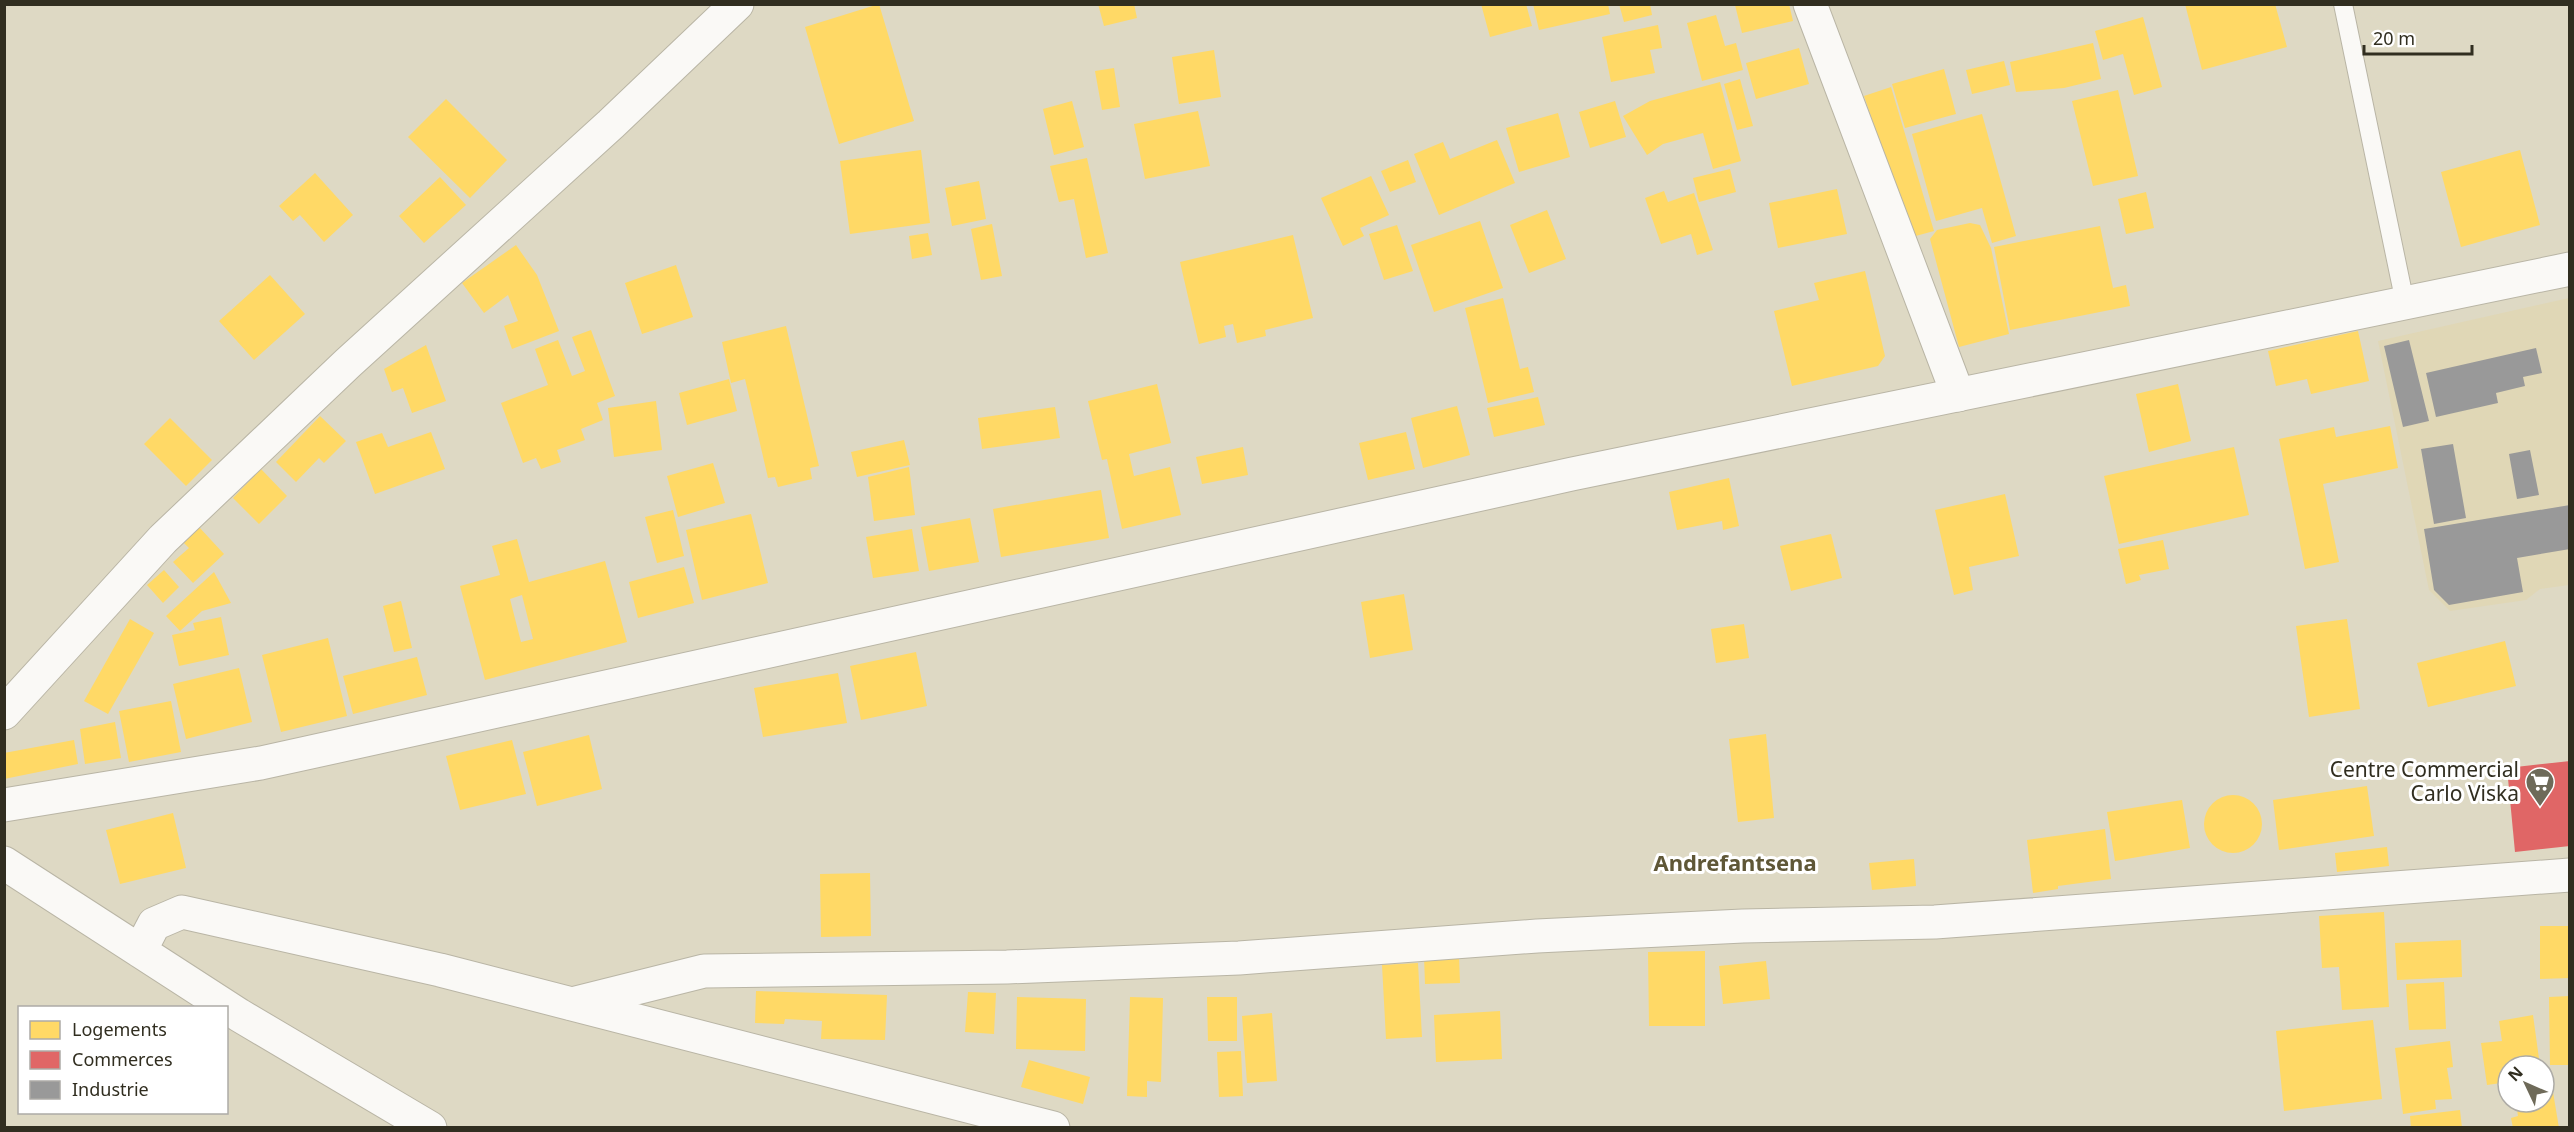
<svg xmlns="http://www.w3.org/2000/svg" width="2574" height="1132" font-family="'Noto Sans',sans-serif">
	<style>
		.built { fill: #e0d7b6 }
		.homes { fill: #ffd966; fill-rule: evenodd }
		.shops { fill: #e06666 }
		.industry { fill: #999 }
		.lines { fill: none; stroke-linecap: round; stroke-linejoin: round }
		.service-casing { stroke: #b9b5a5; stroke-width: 20 }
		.minor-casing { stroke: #b9b5a5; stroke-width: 35 }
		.primary-casing { stroke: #b9b5a5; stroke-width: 35 }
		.service { stroke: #faf9f6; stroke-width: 18 }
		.minor { stroke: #faf9f6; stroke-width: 33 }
		.primary { stroke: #faf9f6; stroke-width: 33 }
		.labels { text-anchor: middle; stroke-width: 6; stroke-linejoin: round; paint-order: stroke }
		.poi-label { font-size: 21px; fill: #312e20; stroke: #fff; text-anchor: end }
		.neighbourhood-label { font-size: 22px; font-weight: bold; fill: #5f5737; stroke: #fff }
	</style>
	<rect width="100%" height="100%" fill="#ded9c4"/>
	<path class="built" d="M 2569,298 L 2569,585 L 2540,589 L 2526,600 L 2450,611 L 2429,590 L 2378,341 Z"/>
	<path class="homes" d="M 879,4 L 914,121 L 839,144 L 805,27 Z
		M 1098,4 L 1134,4 L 1137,18 L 1104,26 Z
		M 1481,4 L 1526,4 L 1532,26 L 1490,37 Z
		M 1533,4 L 1608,4 L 1610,14 L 1539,30 Z
		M 1619,4 L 1650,4 L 1652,15 L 1624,22 Z
		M 1789,4 L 1793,21 L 1742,33 L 1735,5 Z
		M 2185,4 L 2275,4 L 2287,47 L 2202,70 Z
		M 1716,15 L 1725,46 L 1736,43 L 1743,70 L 1702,81 L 1687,23 Z
		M 2143,17 L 2162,87 L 2134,95 L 2123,54 L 2103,60 L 2095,31 Z
		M 1658,25 L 1662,48 L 1650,50 L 1655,73 L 1611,82 L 1602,37 Z
		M 2093,43 L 2101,79 L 2064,88 L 2016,92 L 2010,62 Z
		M 1799,48 L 1809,84 L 1756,99 L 1746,63 Z
		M 1214,50 L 1221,97 L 1179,104 L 1172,57 Z
		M 2004,61 L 2010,85 L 1972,94 L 1966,70 Z
		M 1114,68 L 1120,107 L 1102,110 L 1095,71 Z
		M 1944,69 L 1956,114 L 1905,128 L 1892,84 Z
		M 1740,79 L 1753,126 L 1737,130 L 1724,84 Z
		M 1720,82 L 1741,161 L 1713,169 L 1703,133 L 1663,144 L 1647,155 L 1623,116 L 1650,101 Z
		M 1891,87 L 1934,231 L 1912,237 L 1864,96 Z
		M 2118,90 L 2138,176 L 2093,186 L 2072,101 Z
		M 446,99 L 507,160 L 470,198 L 408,137 Z
		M 1072,101 L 1084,147 L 1054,155 L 1043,109 Z
		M 1615,101 L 1626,137 L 1590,148 L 1579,112 Z
		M 1198,111 L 1210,166 L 1145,179 L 1134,124 Z
		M 1558,113 L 1570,157 L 1519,172 L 1506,128 Z
		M 1982,114 L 2016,236 L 1992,243 L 1982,208 L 1936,221 L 1912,134 Z
		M 1497,140 L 1515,183 L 1439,215 L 1414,154 L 1443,142 L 1450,159 Z
		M 921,150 L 930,223 L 850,234 L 840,161 Z
		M 2520,150 L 2540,225 L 2461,247 L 2441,172 Z
		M 1087,158 L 1108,253 L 1086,258 L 1074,199 L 1059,202 L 1050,166 Z
		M 1408,160 L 1416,182 L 1390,192 L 1381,171 Z
		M 1730,169 L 1736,192 L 1699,202 L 1693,178 Z
		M 315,173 L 353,215 L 324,242 L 300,215 L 293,221 L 279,206 Z
		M 1371,176 L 1389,215 L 1360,228 L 1364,236 L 1343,246 L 1321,198 Z
		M 440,177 L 466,205 L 424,243 L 399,216 Z
		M 979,181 L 986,219 L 952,226 L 945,188 Z
		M 1837,189 L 1847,234 L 1778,248 L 1769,203 Z
		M 1664,191 L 1668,202 L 1694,193 L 1713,250 L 1697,255 L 1691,234 L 1661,244 L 1645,198 Z
		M 2146,192 L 2154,228 L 2126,234 L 2118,199 Z
		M 1547,210 L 1566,259 L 1529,273 L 1510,225 Z
		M 1480,221 L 1503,288 L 1434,312 L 1411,245 Z
		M 1970,223 L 1980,225 L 1991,248 L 2009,334 L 1959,347 L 1930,239 L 1937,230 Z
		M 992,224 L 1002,276 L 981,280 L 971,229 Z
		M 1397,225 L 1413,271 L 1384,280 L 1369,234 Z
		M 2100,226 L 2113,288 L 2126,285 L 2130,306 L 2010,330 L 1994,247 Z
		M 928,233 L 932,255 L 912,259 L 909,236 Z
		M 1293,235 L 1313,318 L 1265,330 L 1266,336 L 1237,343 L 1233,324 L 1224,326 L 1226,337 L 1199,344 L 1180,262 Z
		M 516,245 L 537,275 L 559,331 L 512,349 L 504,326 L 518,321 L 508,295 L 484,313 L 462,283 Z
		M 676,265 L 693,317 L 642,334 L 625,283 Z
		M 1865,271 L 1885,356 L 1878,366 L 1792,386 L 1774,311 L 1819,300 L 1814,283 Z
		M 270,275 L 305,314 L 254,360 L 219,321 Z
		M 1503,298 L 1520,369 L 1528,367 L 1534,392 L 1488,403 L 1465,308 Z
		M 786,326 L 819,466 L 810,468 L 812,479 L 778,487 L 775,477 L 768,478 L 745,379 L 731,383 L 722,342 Z
		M 591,330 L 615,396 L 597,403 L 603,420 L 581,429 L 585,440 L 557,450 L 561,462 L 541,469 L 536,458 L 523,463 L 501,403 L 548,385 L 535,349 L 558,340 L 572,376 L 585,371 L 572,337 Z
		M 2358,331 L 2369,381 L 2311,394 L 2307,379 L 2276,386 L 2268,351 Z
		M 426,345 L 446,401 L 412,413 L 403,388 L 392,392 L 384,369 Z
		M 729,379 L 737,411 L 687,425 L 679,393 Z
		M 1157,384 L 1171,443 L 1129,454 L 1134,476 L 1170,467 L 1181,515 L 1122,529 L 1107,459 L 1102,460 L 1088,401 Z
		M 2178,384 L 2191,441 L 2149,452 L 2136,394 Z
		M 1538,397 L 1545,425 L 1494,437 L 1487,408 Z
		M 656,401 L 662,450 L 614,457 L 608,408 Z
		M 1457,406 L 1470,455 L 1423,468 L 1411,418 Z
		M 1055,407 L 1060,438 L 982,449 L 978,418 Z
		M 320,416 L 346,441 L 324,463 L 319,458 L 296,482 L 276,462 Z
		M 170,418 L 212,460 L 186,486 L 144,444 Z
		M 2390,426 L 2398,468 L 2323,484 L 2339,562 L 2305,569 L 2279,439 L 2334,427 L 2336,437 Z
		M 431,432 L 445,469 L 375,494 L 356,442 L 382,433 L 388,447 Z
		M 1406,432 L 1415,469 L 1368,480 L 1359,443 Z
		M 904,440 L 910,465 L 857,477 L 851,452 Z
		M 1243,447 L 1248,475 L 1202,484 L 1196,457 Z
		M 2234,447 L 2249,515 L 2119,544 L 2104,476 Z
		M 713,463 L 725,503 L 678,517 L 667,476 Z
		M 909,467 L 915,515 L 874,521 L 868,477 Z
		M 261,469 L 287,496 L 259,524 L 233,498 Z
		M 1729,478 L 1739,526 L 1723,530 L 1722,521 L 1677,530 L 1669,492 Z
		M 1101,490 L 1109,538 L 1001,557 L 993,509 Z
		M 2005,494 L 2019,556 L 1969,567 L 1973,590 L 1954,595 L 1935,510 Z
		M 673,510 L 684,556 L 657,563 L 645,517 Z
		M 751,514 L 768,583 L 702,600 L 686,530 Z
		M 970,518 L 979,562 L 929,571 L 921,527 Z
		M 199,527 L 224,554 L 193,583 L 173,562 L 189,548 L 183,542 Z
		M 912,529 L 919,571 L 873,578 L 866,537 Z
		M 1831,534 L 1842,578 L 1791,591 L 1780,546 Z
		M 517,539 L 529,582 L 605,561 L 627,642 L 485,680 L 460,586 L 500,575 L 492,546 ZM 522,595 L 533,639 L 521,642 L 510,599 Z
		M 2163,540 L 2169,569 L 2139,575 L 2141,580 L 2126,584 L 2118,549 Z
		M 684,567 L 694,603 L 638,618 L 629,582 Z
		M 164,570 L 179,587 L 163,603 L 147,585 Z
		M 214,572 L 231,603 L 202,611 L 180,631 L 166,616 Z
		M 1404,594 L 1413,650 L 1370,658 L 1361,602 Z
		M 401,601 L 412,648 L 394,652 L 383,606 Z
		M 221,617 L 229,655 L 179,666 L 172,635 L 195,630 L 193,623 Z
		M 130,619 L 154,633 L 108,714 L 84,701 Z
		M 2347,619 L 2360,709 L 2309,717 L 2296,626 Z
		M 1744,624 L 1749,658 L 1716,663 L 1711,629 Z
		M 328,638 L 347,716 L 281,732 L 262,655 Z
		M 2505,641 L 2516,686 L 2428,707 L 2417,663 Z
		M 916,652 L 927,706 L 861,720 L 850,666 Z
		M 417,657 L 427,695 L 353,714 L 343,676 Z
		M 239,668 L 252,722 L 186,739 L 173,684 Z
		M 838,673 L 847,723 L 763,737 L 754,688 Z
		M 171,701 L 181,752 L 129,762 L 119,711 Z
		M 115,722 L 121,758 L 85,764 L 80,729 Z
		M 1766,734 L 1774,818 L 1738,822 L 1729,739 Z
		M 589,735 L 602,789 L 537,806 L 523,752 Z
		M 74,740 L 78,764 L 4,779 L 4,753 Z
		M 512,740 L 526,794 L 460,810 L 446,756 Z
		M 2367,786 L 2374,836 L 2279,850 L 2273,800 Z
		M2204 824a29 29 0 1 1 58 0a29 29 0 1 1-58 0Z
		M 2182,800 L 2190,848 L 2115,861 L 2107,812 Z
		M 173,813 L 186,868 L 120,884 L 106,830 Z
		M 2105,829 L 2111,879 L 2058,886 L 2058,889 L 2033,893 L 2027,840 Z
		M 2387,847 L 2389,866 L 2337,872 L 2335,853 Z
		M 1914,859 L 1916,886 L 1872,890 L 1869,863 Z
		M 870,873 L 871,936 L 821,937 L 820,874 Z
		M 2384,912 L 2389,1007 L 2342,1010 L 2339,967 L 2322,968 L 2319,916 Z
		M 2540,926 L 2570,926 L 2570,978 L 2540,979 Z
		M 2461,940 L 2462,977 L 2397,980 L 2395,943 Z
		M 1705,951 L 1705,1026 L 1649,1026 L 1648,952 Z
		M 1459,956 L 1460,983 L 1425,984 L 1424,957 Z
		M 1766,961 L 1770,999 L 1723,1004 L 1719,966 Z
		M 1418,963 L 1422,1037 L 1386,1039 L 1382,965 Z
		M 2444,982 L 2446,1029 L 2409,1030 L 2406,984 Z
		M 756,991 L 887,995 L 885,1040 L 821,1039 L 822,1021 L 785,1019 L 784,1024 L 755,1023 Z
		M 968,992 L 996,993 L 994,1034 L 965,1032 Z
		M 2570,996 L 2570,1065 L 2550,1065 L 2549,997 Z
		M 1017,997 L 1086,999 L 1085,1051 L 1016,1049 Z
		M 1130,997 L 1163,998 L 1161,1082 L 1147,1081 L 1147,1097 L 1127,1096 Z
		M 1207,997 L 1237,997 L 1237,1041 L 1208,1041 Z
		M 1500,1011 L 1502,1059 L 1436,1062 L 1434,1015 Z
		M 1272,1013 L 1277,1081 L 1247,1083 L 1242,1016 Z
		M 2533,1015 L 2540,1066 L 2508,1066 L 2508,1082 L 2487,1085 L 2481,1043 L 2502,1041 L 2499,1021 Z
		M 2373,1020 L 2382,1099 L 2284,1111 L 2276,1031 Z
		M 2450,1041 L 2453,1067 L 2447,1068 L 2452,1099 L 2435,1100 L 2436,1109 L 2403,1114 L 2395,1048 Z
		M 1241,1051 L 1243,1096 L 1219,1097 L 1217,1052 Z
		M 1029,1060 L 1090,1077 L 1083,1104 L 1021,1087 Z
		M 2552,1086 L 2559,1128 L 2513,1128 L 2511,1118 L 2518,1116 L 2516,1102 L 2544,1102 L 2544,1087 Z
		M 2460,1110 L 2462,1128 L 2411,1128 L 2410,1116 Z"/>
	<path class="shops" d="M 2570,761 L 2570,846 L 2515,852 L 2507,768 Z"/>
	<path class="industry" d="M 2409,340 L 2429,421 L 2403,427 L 2384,346 Z
		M 2536,348 L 2542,373 L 2523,377 L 2525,386 L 2496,393 L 2498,403 L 2436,417 L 2426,373 Z
		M 2453,444 L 2466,518 L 2434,524 L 2421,449 Z
		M 2530,450 L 2539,495 L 2517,499 L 2509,454 Z
		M 2570,505 L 2570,549 L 2517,558 L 2523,592 L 2449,605 L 2434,590 L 2424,529 Z"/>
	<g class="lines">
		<g class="service-casing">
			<path id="service" d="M 2343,4 L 2405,303"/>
		</g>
		<g class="minor-casing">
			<path id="minor" d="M 1810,4 L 1958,395
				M 4,713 L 163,539 L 348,363 L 611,124 L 737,4
				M 4,863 L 239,1015 L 430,1128
				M 140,951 L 154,924 L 182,912 L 440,970 L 1053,1128
				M 572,1004 L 704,971 L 1007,967 L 1239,958 L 1537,936 L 1743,926 L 1935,922 L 2570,875"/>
		</g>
		<g class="primary-casing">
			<path id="primary" d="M 4,805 L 261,763 L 1572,474 L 2570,269"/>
		</g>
		<use href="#service" class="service"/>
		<use href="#minor" class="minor"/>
		<use href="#primary" class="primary"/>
	</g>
	<defs>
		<g id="supermarket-pin" transform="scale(1.5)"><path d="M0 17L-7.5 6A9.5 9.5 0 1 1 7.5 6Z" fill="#6e6a59" stroke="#fff"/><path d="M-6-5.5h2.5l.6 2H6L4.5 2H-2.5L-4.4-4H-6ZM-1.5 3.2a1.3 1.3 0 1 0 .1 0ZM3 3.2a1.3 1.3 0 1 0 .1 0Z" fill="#fff"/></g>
	</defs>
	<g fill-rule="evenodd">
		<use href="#supermarket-pin" x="2540" y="782"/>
	</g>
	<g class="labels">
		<g class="poi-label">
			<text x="2519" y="777">Centre Commercial<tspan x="2519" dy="24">Carlo Viska</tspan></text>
		</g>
		<g class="neighbourhood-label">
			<text x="1735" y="871">Andrefantsena</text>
		</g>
	</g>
	<rect width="2574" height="1132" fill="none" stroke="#312e20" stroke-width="12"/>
	<rect x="18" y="1006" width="210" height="108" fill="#ffffff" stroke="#adaba6" stroke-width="1.5"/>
	<rect x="30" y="1021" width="30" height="18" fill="#ffd966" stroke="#adaba6" stroke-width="1.5"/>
	<text x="72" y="1036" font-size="18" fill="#312e20">Logements</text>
	<rect x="30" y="1051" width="30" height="18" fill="#e06666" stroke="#adaba6" stroke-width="1.5"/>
	<text x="72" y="1066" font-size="18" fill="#312e20">Commerces</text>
	<rect x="30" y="1081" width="30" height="18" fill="#999999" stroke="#adaba6" stroke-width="1.5"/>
	<text x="72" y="1096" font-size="18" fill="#312e20">Industrie</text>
	<g transform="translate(2526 1084) rotate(314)"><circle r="28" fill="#ffffff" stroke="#adaba6" stroke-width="1.5"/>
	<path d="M0-4.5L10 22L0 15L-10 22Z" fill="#6e6a59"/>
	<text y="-9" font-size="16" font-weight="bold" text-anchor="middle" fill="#312e20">N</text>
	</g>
	<path d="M2364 45v9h108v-9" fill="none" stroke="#312e20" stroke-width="3"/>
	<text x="2373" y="45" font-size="18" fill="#312e20" stroke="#ffffff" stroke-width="4.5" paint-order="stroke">20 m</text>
</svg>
